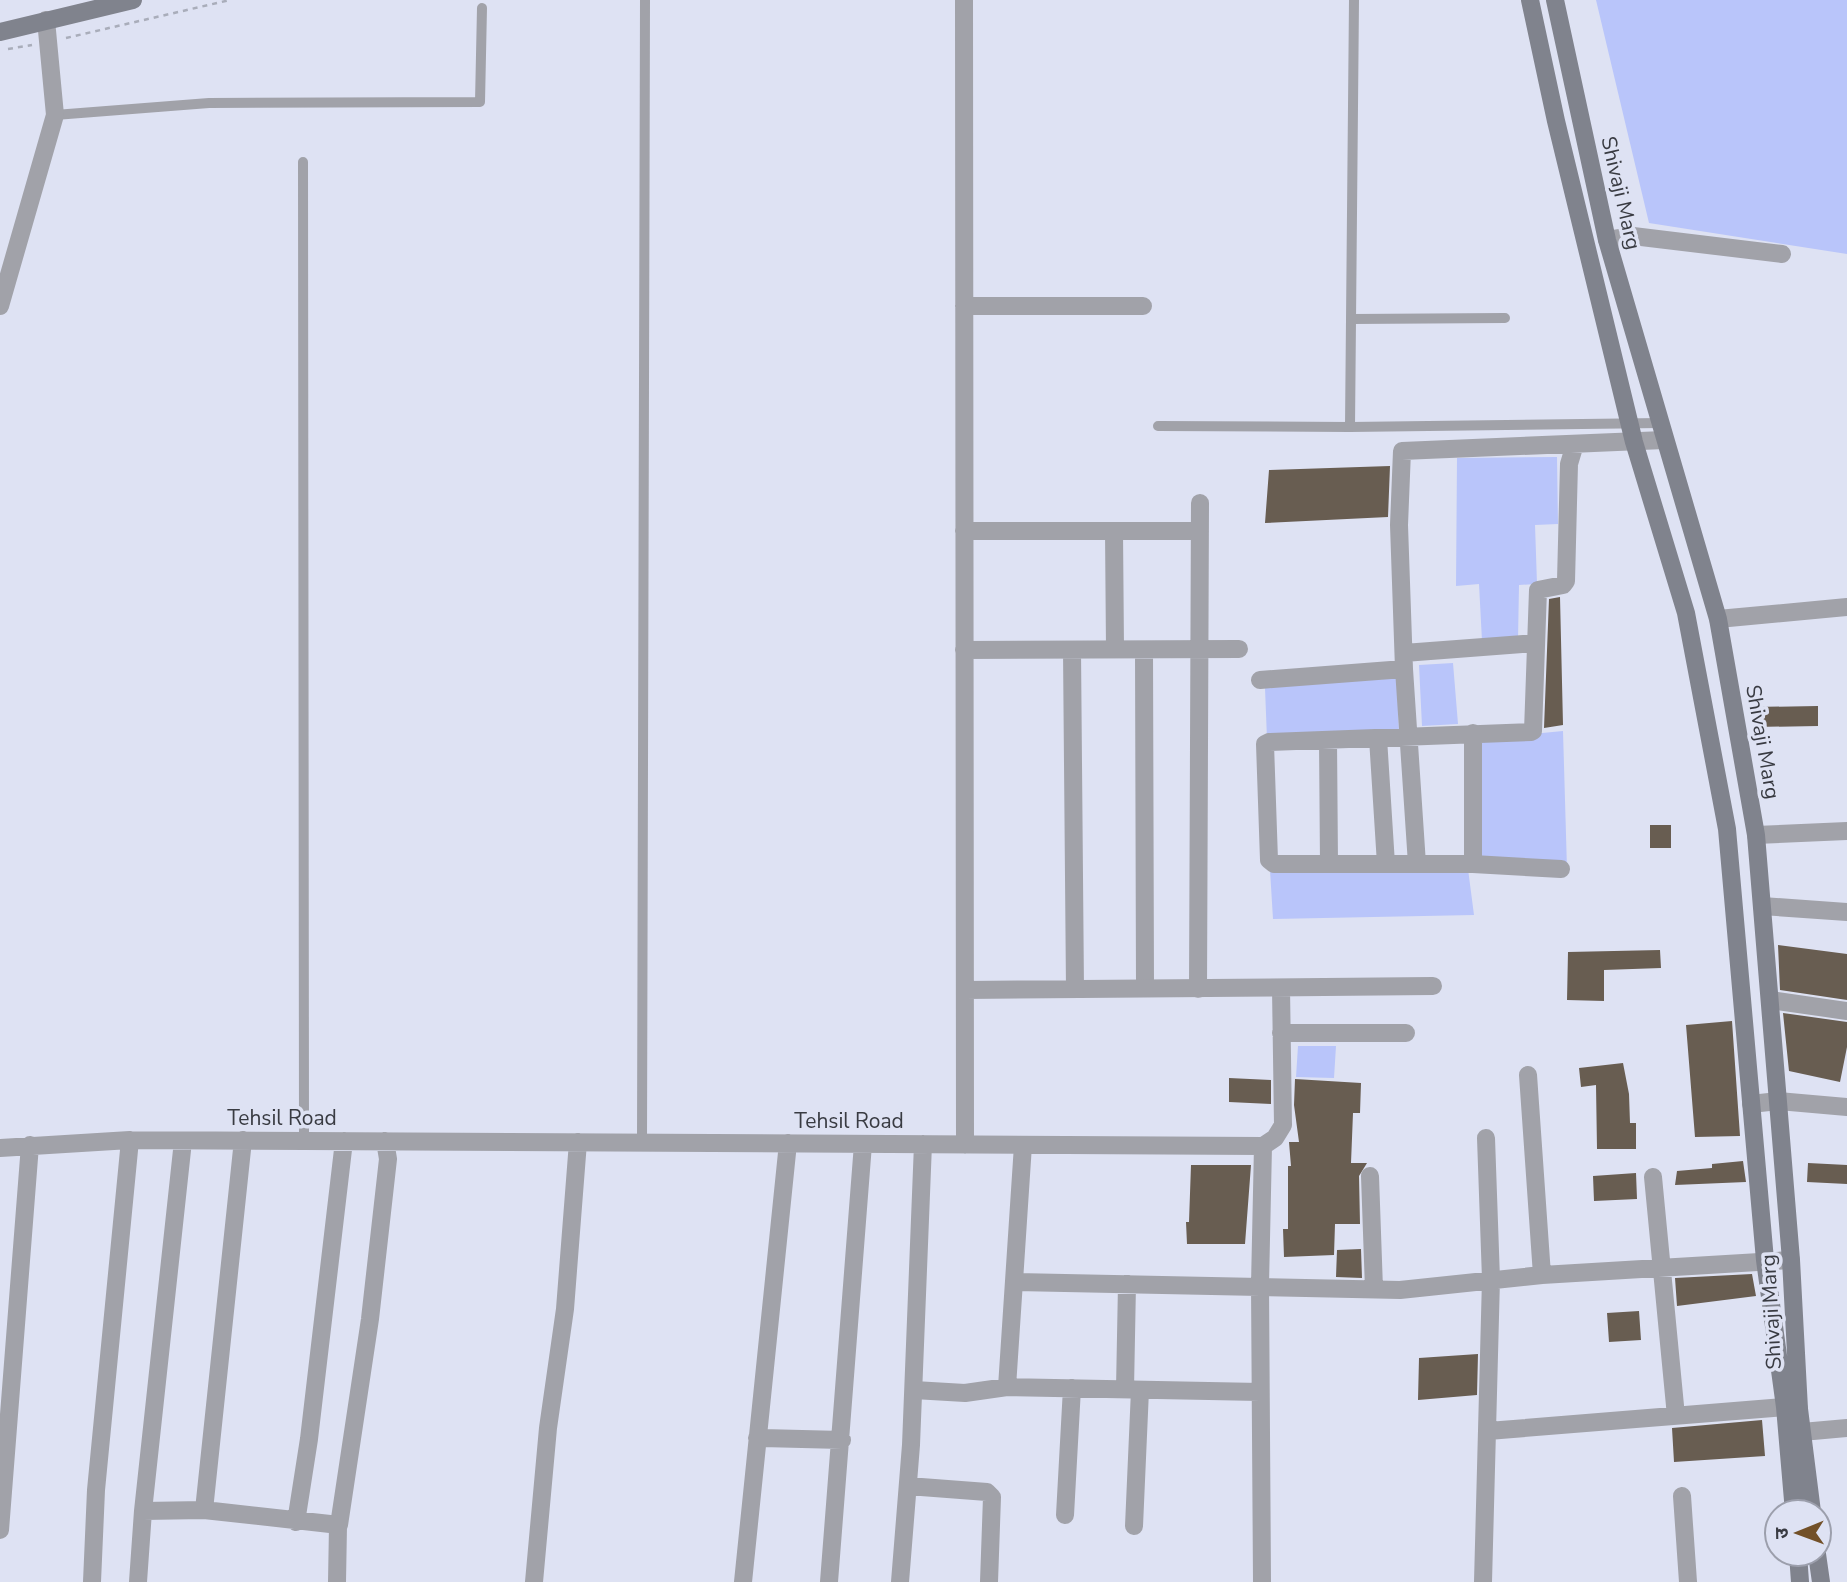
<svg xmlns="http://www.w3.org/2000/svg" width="1847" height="1582" font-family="'Nunito Sans','Noto Sans Devanagari',sans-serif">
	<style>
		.green { fill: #b9c5fa }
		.building { fill: #685d51 }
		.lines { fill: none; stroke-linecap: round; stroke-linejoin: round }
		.path { stroke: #a9adba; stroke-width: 2.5; stroke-dasharray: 5 5; stroke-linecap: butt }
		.lane { stroke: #a1a2a9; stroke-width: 10 }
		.street { stroke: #a1a2a9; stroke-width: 18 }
		.secondary { stroke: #80838d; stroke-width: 18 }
		.labels { text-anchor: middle; stroke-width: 7; stroke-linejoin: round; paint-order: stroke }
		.street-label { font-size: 21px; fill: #393b42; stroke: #dee2f3 }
	</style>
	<rect width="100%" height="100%" fill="#dee2f3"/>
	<path class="green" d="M 1596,0 L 1847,0 L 1847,254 L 1649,223 Z
		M 1557,457 L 1558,524 L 1535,525 L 1537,584 L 1519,585 L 1518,640 L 1482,641 L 1479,584 L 1456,586 L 1457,458 Z
		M 1453,663 L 1458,724 L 1422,726 L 1419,665 Z
		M 1397,678 L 1399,733 L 1267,739 L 1265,688 Z
		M 1563,731 L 1567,869 L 1473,871 L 1471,740 Z
		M 1468,869 L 1474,915 L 1273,919 L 1270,870 Z
		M 1298,1046 L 1336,1046 L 1334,1078 L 1296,1077 Z"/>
	<path class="building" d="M 1390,466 L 1388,517 L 1265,523 L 1269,470 Z
		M 1560,597 L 1563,725 L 1544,728 L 1549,599 Z
		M 1818,706 L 1818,726 L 1755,727 L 1754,707 Z
		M 1650,825 L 1671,825 L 1671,848 L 1650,848 Z
		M 1778,945 L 1847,954 L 1847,1000 L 1780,990 Z
		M 1660,950 L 1661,968 L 1604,970 L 1604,1001 L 1567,1000 L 1568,952 Z
		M 1783,1013 L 1847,1022 L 1847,1047 L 1840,1082 L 1789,1071 Z
		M 1732,1021 L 1740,1136 L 1695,1137 L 1686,1025 Z
		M 1623,1063 L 1629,1094 L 1630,1123 L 1636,1123 L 1636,1149 L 1597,1149 L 1596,1085 L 1581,1087 L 1579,1068 Z
		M 1229,1078 L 1271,1080 L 1271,1104 L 1229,1102 Z
		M 1295,1079 L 1361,1083 L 1360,1113 L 1353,1113 L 1351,1163 L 1367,1163 L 1359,1176 L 1360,1224 L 1335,1224 L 1334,1255 L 1284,1257 L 1283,1229 L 1288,1229 L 1288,1166 L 1291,1166 L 1289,1142 L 1299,1142 L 1294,1105 Z
		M 1743,1161 L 1746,1182 L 1675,1185 L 1677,1171 L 1712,1168 L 1712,1164 Z
		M 1808,1163 L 1847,1165 L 1847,1184 L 1807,1182 Z
		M 1191,1165 L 1251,1165 L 1245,1244 L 1187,1244 L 1186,1222 L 1189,1222 Z
		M 1636,1173 L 1637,1199 L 1594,1201 L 1593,1176 Z
		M 1361,1249 L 1362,1278 L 1336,1277 L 1337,1250 Z
		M 1752,1274 L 1756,1296 L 1677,1306 L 1675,1278 Z
		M 1639,1311 L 1641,1340 L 1609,1342 L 1607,1313 Z
		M 1478,1354 L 1477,1395 L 1418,1400 L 1419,1358 Z
		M 1762,1420 L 1765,1456 L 1674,1462 L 1672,1428 Z"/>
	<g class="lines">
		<path class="path" d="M 66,38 L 230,0
			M 8,49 L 32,45"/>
		<path class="lane" d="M 1354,0 L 1350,427 L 1660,423
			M 55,115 L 209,103 L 480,102 L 482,8
			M 303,162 L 304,1141
			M 1352,319 L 1505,318
			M 1158,426 L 1350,427
			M 642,1143 L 645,0"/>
		<path class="street" d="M 964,0 L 965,1145
			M 1607,240 L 1633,236 L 1782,254
			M 0,306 L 55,115 L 46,20
			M 964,306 L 1143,306
			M 964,531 L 1200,531
			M 1114,531 L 1115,649
			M 1718,619 L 1847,607
			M 964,650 L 1239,649
			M 1072,650 L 1075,989
			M 1144,651 L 1145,988
			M 1404,653 L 1536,643
			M 1260,680 L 1404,669
			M 1473,733 L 1473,864 L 1274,864 L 1269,860 L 1265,744 L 1269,742 L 1531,732 L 1533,731 L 1538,590 L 1563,585 L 1566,581 L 1569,464 L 1575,444
			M 1378,738 L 1386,864
			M 1328,740 L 1329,863
			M 1756,835 L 1847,831
			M 1417,864 L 1404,669 L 1399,525 L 1402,451 L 1664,440
			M 1473,864 L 1561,869
			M 1762,906 L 1847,912
			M 1198,989 L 1200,503
			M 965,990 L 1433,986
			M 1770,1000 L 1847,1011
			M 1281,1033 L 1406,1033
			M 1528,1075 L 1542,1275
			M 1751,1104 L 1778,1101 L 1847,1107
			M 1263,1146 L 1275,1138 L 1283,1125 L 1281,988
			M 0,1148 L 130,1140 L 1263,1146
			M 1370,1176 L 1374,1289
			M 1653,1177 L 1676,1416
			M 1016,1282 L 1400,1290 L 1542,1275 L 1791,1260
			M 1007,1387 L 1023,1145
			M 1125,1389 L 1127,1284
			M 914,1390 L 965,1393 L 1007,1387 L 1260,1392
			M 1488,1431 L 1785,1407 L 1799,1409
			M 1802,1432 L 1847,1428
			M 757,1438 L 842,1440
			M 908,1486 L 987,1492 L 992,1497 L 989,1582
			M 1682,1496 L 1688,1582
			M 204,1510 L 243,1140
			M 143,1511 L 204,1510 L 339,1525 L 370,1319 L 388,1159 L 385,1141
			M 1065,1515 L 1072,1388
			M 296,1522 L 309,1439 L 344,1141
			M 1134,1526 L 1140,1390
			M 0,1530 L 30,1145
			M 92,1582 L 96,1490 L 130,1140
			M 138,1582 L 143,1511 L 183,1141
			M 337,1582 L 338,1526
			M 534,1582 L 548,1428 L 565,1309 L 578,1142
			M 743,1582 L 788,1143
			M 829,1582 L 863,1144
			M 900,1582 L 911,1445 L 923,1144
			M 1262,1582 L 1260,1285 L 1263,1146
			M 1483,1582 L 1491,1279 L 1486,1138"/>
		<path class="secondary" d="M 1530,0 L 1556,121 L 1634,442 L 1686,613 L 1727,829 L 1765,1260 L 1785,1407 L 1794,1512
			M 1555,0 L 1607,240 L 1718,619 L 1756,835 L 1791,1260 L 1799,1409 L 1812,1512
			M 0,32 L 133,0
			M 1798,1554 L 1800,1582
			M 1817,1554 L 1821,1582"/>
	</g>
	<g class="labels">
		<g class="street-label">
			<text transform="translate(1621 193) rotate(77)" y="7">Shivaji Marg</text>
			<text transform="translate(1763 742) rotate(80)" y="7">Shivaji Marg</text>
			<text x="282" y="1125">Tehsil Road</text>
			<text x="849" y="1128">Tehsil Road</text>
			<text transform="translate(1771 1312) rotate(-93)" y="7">Shivaji Marg</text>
		</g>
	</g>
	<g transform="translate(1798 1533) rotate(269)"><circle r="33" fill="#dee2f3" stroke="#9c9fac" stroke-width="2"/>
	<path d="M0-5L12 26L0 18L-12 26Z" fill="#725028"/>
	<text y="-10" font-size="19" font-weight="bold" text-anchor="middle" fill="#393b42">उ</text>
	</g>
</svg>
